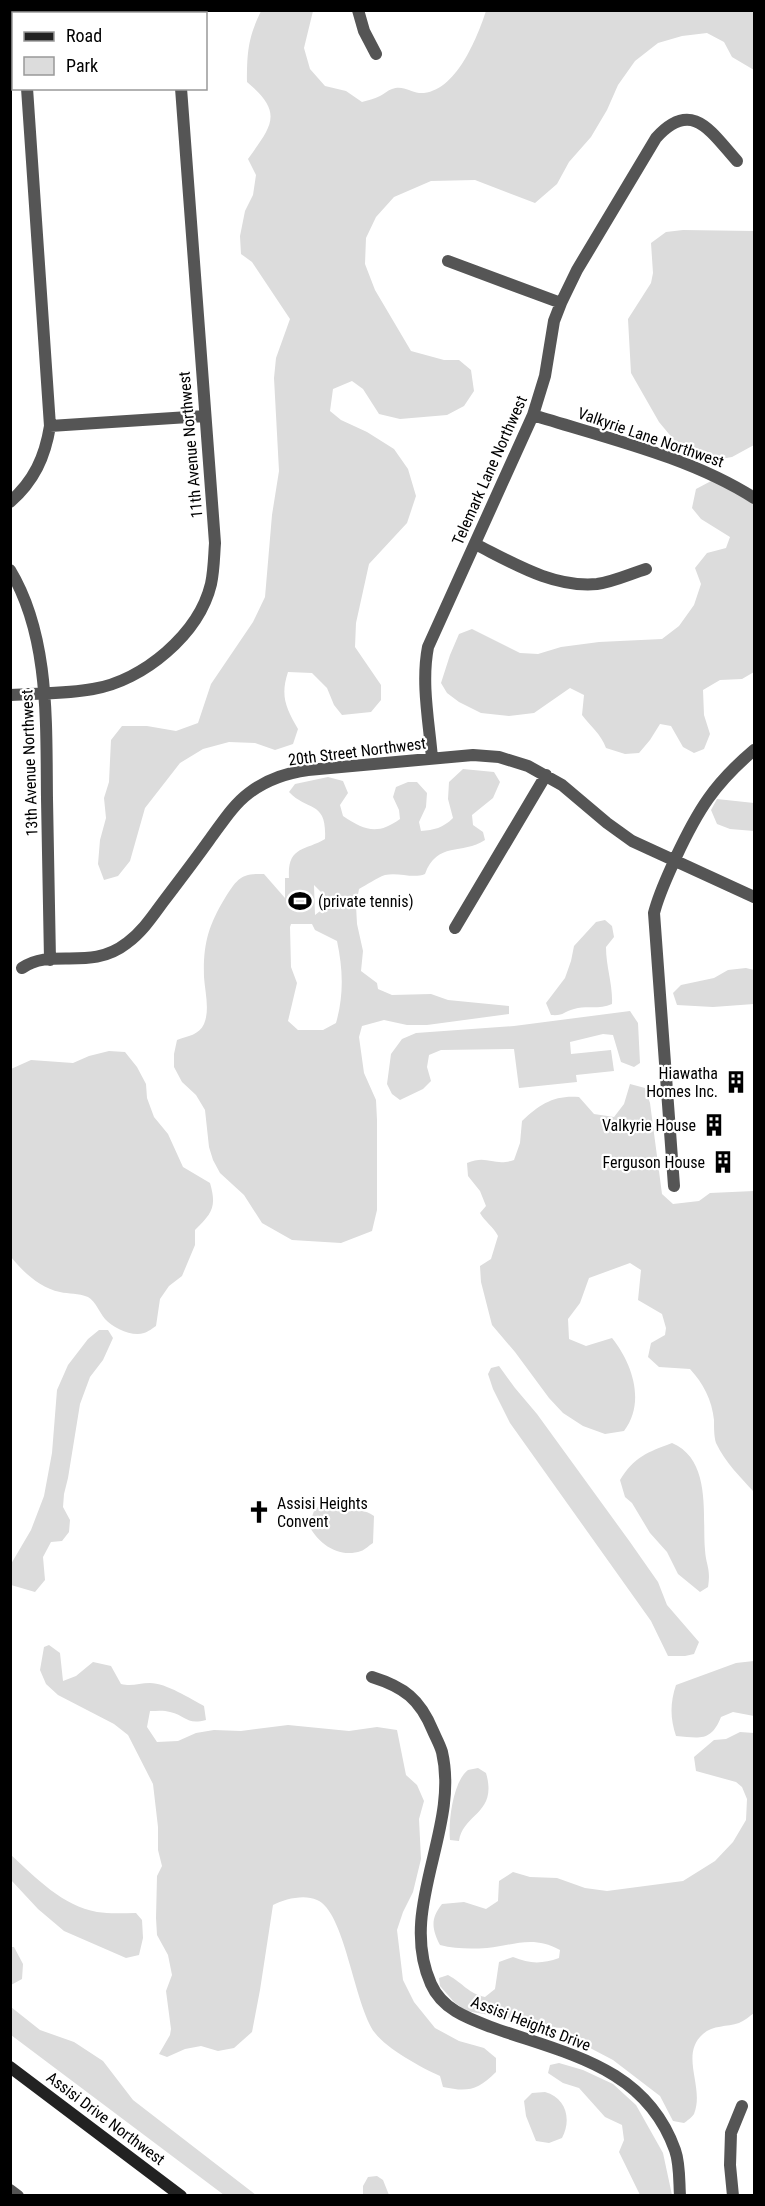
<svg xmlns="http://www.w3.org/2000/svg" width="765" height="2206" font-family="'Roboto Condensed',sans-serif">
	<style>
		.green { fill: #dcdcdc; fill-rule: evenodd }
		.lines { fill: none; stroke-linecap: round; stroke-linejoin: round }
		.minor { stroke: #555; stroke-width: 12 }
		.secondary { stroke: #222; stroke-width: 12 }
		.labels { text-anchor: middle; stroke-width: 4.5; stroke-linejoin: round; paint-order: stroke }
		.street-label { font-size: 16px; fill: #000; stroke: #fff }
		.poi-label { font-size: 16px; fill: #000; stroke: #fff; text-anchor: end }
	</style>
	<rect width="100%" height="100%" fill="#fff"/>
	<path class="green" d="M 261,11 L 313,11 L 304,48 L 310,69 L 325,86 L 346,91 L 362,102 C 368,100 374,99 380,96 C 384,94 388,90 392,89 C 403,85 410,92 419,93 C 455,95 477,38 486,11 L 754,11 L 754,70 L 732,57 L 724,42 L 707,33 L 682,36 L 658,43 L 635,61 L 618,85 L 607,110 L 591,137 L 569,162 L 557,184 L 535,203 L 475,180 L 431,181 L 394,197 L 376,217 L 366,238 L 365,264 L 375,290 L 411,351 L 444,360 L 459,360 L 471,370 L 474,391 L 464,406 L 447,415 L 400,419 L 379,414 L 363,389 L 352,381 L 333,389 L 330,411 L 341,420 L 367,432 L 394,449 L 408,469 L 416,496 L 407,523 L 369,564 L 356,623 L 355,647 L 381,685 L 381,700 L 371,712 L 342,715 L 334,705 L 327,688 L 312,673 L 288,672 C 280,696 286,708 298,729 L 293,744 L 275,750 L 255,743 L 229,742 L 203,749 L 180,763 L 145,808 L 130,861 L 118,876 L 104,880 L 98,864 L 100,840 L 106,818 L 104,798 L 109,782 L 111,740 L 122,726 L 147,726 L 176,731 L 198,723 L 211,684 L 253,622 L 265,597 L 272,515 L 279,471 L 274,378 L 276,358 L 290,319 L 252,262 L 241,254 L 240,236 L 245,211 L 253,195 L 256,175 L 248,159 C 272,125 284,113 247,82 C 247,52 248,38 261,11 Z
		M 683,230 L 754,231 L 754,445 L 732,457 L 709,461 L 696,456 L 679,446 L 659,422 L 631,373 L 628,319 L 651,283 L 653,273 L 651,243 L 666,232 Z
		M 713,480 L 734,481 L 754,490 L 754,672 L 742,679 L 720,680 L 703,690 L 704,715 L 710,734 L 704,749 L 694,753 L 683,747 L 671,726 L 660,724 L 650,740 L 639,753 L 625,754 L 606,748 C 601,734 591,727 582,715 L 584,695 L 570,688 L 534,713 L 509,716 L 481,713 L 459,702 L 447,693 L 441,683 L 450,655 L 459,634 L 472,629 L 520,653 L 538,654 L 561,647 L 599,642 L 662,639 L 679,626 L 694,605 L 701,584 L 695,568 L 707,553 L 726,548 L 730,537 L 701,519 L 692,508 L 696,489 Z
		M 463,769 L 494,772 L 500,782 L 493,798 L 472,815 L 473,825 L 483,832 L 485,840 C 462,855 437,841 425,874 C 413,879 399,872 385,875 C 376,878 367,885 359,889 L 356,905 L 357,924 L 363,951 L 361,971 L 377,983 L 378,989 L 392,995 L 431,994 L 448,1000 L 509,1006 L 509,1014 L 427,1025 L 407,1025 L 384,1020 L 362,1026 L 359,1037 L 364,1073 L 376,1100 L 377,1120 L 377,1210 L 372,1231 L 341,1243 L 292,1240 L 262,1223 L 244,1195 L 220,1173 L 213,1160 L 209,1147 L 205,1110 L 196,1095 L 182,1082 L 174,1067 L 174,1054 L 177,1040 C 188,1036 199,1035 204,1024 C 210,1010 205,992 204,977 C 203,945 208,926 225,898 C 237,879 241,873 264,874 L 285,898 L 285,878 L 289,878 C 287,846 305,851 325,839 C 327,800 308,812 289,792 L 295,784 L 328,777 L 343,781 L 348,793 L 340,805 L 343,816 C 365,831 378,835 400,819 L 399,810 L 393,797 L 396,787 L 408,782 L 417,782 L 427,793 L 426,807 L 419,822 L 421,831 C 434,830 443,828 453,818 L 448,799 L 449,782 ZM 314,885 L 326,897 L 324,908 L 315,915 ZM 312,924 L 315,930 L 337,941 C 343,969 344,995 336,1023 L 323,1030 L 298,1030 L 288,1021 L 297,983 L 291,967 L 290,927 L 291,924 Z
		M 717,799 L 754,803 L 754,831 L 730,829 L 717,824 L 711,810 Z
		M 605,920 L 612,926 L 614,937 L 606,947 C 606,967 613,985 612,1004 C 599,1010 587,1005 574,1009 C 563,1012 564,1016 551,1015 L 546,1003 L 565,978 L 571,961 L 574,946 L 596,922 Z
		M 746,968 L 754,970 L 754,1004 L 713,1007 L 677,1005 L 673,993 L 681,985 L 714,978 L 728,970 Z
		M 630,1011 L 638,1023 L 640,1063 L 634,1067 L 621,1062 L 613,1035 L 603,1034 L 570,1042 L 571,1054 L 611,1050 L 614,1071 L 576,1075 L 577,1082 L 519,1088 L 514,1049 L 441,1050 L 429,1055 L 427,1067 L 431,1081 L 423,1089 L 400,1100 L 392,1094 L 387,1084 L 391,1054 L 402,1039 L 416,1033 L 514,1026 Z
		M 109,1051 L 125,1052 L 137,1067 L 146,1084 L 147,1098 L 154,1117 L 168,1134 L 183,1167 L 210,1183 C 217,1207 212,1213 195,1230 L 195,1245 L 182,1276 L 169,1286 L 160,1299 L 156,1326 C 153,1328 148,1332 144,1333 C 132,1337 113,1328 105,1319 C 99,1312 96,1302 88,1297 C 78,1293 69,1294 60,1292 C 40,1288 23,1272 11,1257 L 11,1069 L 31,1060 L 73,1063 L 89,1056 Z
		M 630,1084 L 645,1088 L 650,1103 L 662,1194 L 673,1204 L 699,1201 L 710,1193 L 754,1191 L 754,1492 C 741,1478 725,1462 716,1443 C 714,1437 714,1427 714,1420 C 712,1400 703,1383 690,1369 L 659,1367 L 648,1357 L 651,1343 L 665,1335 L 666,1328 L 662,1314 L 638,1300 L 641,1270 L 630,1263 L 589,1278 L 580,1303 L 568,1319 L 569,1339 L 586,1346 L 612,1338 C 632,1363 646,1402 624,1431 L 605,1434 L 583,1426 L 563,1413 L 549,1398 L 515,1352 L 492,1325 L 481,1282 L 480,1266 L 491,1259 L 498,1236 C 493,1226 485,1222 480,1213 L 486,1206 L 480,1191 L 468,1176 L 467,1163 C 488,1154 493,1167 514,1160 L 520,1143 L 522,1121 C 540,1104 554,1095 579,1097 L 594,1114 L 614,1117 L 624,1104 Z
		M 99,1330 L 108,1330 L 113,1338 L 103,1360 L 90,1377 L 80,1404 L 68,1478 L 64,1494 L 63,1507 L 70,1520 L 69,1532 L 62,1541 L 51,1542 L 43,1557 L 45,1580 L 35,1592 L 11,1585 L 11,1564 L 31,1530 L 44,1496 L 52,1453 L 57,1390 L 68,1365 L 88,1339 Z
		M 499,1366 L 515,1388 L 537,1414 L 630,1542 L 658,1582 L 667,1605 L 699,1642 L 694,1654 L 685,1656 L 668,1656 L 651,1621 L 510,1423 L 493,1389 L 488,1374 L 491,1368 Z
		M 672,1443 C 712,1460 702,1515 705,1550 C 706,1566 711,1568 708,1587 L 700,1592 L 678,1574 L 667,1552 L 650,1533 L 632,1503 L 625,1497 L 620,1480 C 634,1457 648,1452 672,1443 Z
		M 326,1499 C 337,1498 340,1504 350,1508 C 359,1512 364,1509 374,1516 L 373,1543 C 369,1545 365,1550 361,1551 C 339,1559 317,1543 309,1525 L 314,1511 Z
		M 49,1645 L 60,1653 L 63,1681 L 76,1676 L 93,1662 L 111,1666 L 121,1684 C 132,1687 139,1683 150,1683 C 166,1683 191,1699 204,1706 L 206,1720 C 186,1725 187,1716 170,1712 C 164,1710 156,1711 150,1711 L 147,1727 L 157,1742 L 178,1741 L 196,1733 L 214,1730 L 241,1731 L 288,1725 L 349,1731 L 377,1727 L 397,1730 L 406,1775 L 417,1785 L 424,1801 L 419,1819 L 421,1859 L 413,1892 L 403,1912 L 397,1930 L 403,1980 L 414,2002 L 435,2028 L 459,2041 L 484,2048 L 496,2058 L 496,2072 C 477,2091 467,2092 443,2087 L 440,2076 C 422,2068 387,2049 375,2033 C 354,2005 345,1911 317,1900 C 304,1894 285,1899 273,1905 L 260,1990 L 252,2032 L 234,2048 L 218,2051 L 201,2046 L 185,2049 L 167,2057 L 159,2054 L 170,2035 L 171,2029 L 166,1991 L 172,1975 L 168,1955 L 157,1935 L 156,1918 L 157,1876 L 162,1866 L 158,1850 L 158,1827 L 153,1784 L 128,1735 L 114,1724 L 58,1695 L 46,1684 L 40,1670 L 44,1647 Z
		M 754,1661 L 754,1716 L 733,1712 L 721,1717 C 711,1742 700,1738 676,1736 C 670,1718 670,1703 676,1685 L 736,1663 Z
		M 740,1732 L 754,1733 L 754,2013 C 750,2016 744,2021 739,2023 C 727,2027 713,2025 703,2034 C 679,2055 705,2087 694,2114 C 692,2117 687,2121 684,2123 L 673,2121 L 660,2096 L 613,2060 L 592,2049 L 563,2028 L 544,2027 L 513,2019 L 466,2011 L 454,2002 L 440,1986 L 439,1978 L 448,1975 C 464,1984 468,1993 485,1997 L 495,1989 L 499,1962 L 513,1957 C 530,1964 542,1964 559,1958 L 560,1950 C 533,1935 515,1945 487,1948 C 471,1949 455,1949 440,1945 C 432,1929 430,1919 442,1904 L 464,1902 L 486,1909 L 498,1901 L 499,1881 L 513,1872 L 530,1877 L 557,1878 L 585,1888 L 607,1891 L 683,1881 L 715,1861 L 733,1842 L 746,1820 L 747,1799 L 742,1787 L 736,1782 L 696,1771 L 694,1757 L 714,1740 L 726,1739 Z
		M 478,1768 L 486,1773 C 498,1814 463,1813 459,1841 L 450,1840 C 448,1823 453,1781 468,1770 C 471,1769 475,1769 478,1768 Z
		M 11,1855 C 36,1878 63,1906 97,1912 C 110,1914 123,1913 136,1913 L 142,1920 L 143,1938 L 139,1955 L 126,1958 L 64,1931 L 38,1909 L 11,1880 Z
		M 11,1947 L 14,1947 L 23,1964 L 22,1979 L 11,1985 Z
		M 11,2004 L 11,2007 L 40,2030 L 74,2042 L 103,2061 L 133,2100 L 256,2195 L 224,2195 L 11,2035 Z
		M 559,2063 L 583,2070 L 613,2084 L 636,2105 L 663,2153 L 672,2195 L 640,2195 L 619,2152 L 624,2140 L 622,2125 L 605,2117 L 579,2088 L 563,2083 L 548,2073 L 550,2065 Z
		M 545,2092 C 566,2098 572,2119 562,2138 L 549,2143 L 536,2141 L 526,2116 L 524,2101 L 532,2093 Z
		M 377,2176 L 383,2180 L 389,2195 L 363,2195 L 363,2186 L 368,2177 Z"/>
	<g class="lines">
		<path class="minor" d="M 21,10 L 21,14
			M 176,10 L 176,14
			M 358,10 L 364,31 L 376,54
			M 448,261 L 561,303
			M 533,415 C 606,438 690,457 754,498
			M 50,426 L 204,416
			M 10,502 C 34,481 45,457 50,426 L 27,88
			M 475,544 C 513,563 553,588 597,584 C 613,582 630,574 646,569
			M 10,570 C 50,636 46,724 47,799 C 48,852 49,906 50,960
			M 10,695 C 38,693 66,694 93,689 C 143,681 199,634 211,584 C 214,570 214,556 215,543 L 181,88
			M 432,758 C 429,722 421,683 428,647 L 533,415 L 545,376 L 554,321 L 561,303 L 577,270 L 656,138 C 692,98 711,132 737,161
			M 455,928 L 546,775
			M 22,968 C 52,947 90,972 127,943 C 142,932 152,917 163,902 C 179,881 195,860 210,839 C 222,823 233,805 249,793 C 266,780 286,773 308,770 L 473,755 L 499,757 L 528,766 L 562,785 L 607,823 L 632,841 L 754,897
			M 674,1186 L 654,913 C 659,893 668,875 676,857 C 698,810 714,784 754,750
			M 372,1677 C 404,1687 420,1699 433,1731 C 436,1738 440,1745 442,1752 C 460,1830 397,1908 431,1984 C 442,2009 467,2018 491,2027 C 566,2054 645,2066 675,2150 C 680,2164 679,2181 680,2196
			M 10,2190 L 18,2196
			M 733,2196 L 730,2165 L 731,2133 L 742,2106"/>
		<path class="secondary" d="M 10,2067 L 181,2196"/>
	</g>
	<defs>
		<g id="stadium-bare" transform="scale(1.8)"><path d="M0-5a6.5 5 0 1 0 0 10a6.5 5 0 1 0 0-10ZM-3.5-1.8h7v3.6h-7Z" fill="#000" stroke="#fff" stroke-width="2.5" paint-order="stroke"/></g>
		<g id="building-bare" transform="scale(1.8)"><path d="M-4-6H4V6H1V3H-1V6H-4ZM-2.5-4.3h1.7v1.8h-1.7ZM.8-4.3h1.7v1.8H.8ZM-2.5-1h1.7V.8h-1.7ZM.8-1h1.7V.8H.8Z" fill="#000" stroke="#fff" stroke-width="2.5" paint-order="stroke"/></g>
		<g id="church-bare" transform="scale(1.8)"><path d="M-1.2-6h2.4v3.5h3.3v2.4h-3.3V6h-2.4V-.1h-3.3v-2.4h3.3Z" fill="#000" stroke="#fff" stroke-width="2.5" paint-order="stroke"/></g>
	</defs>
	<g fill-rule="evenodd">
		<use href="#stadium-bare" x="300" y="901"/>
		<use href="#building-bare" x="736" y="1082"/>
		<use href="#building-bare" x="714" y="1125"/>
		<use href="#building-bare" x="723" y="1162"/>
		<use href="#church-bare" x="259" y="1512"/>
	</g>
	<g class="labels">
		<g class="street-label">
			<text transform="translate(651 437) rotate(19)" y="6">Valkyrie Lane Northwest</text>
			<text transform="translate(190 445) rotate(-95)" y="6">11th Avenue Northwest</text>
			<text transform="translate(489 470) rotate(-66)" y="6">Telemark Lane Northwest</text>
			<text transform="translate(357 751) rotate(-7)" y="6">20th Street Northwest</text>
			<text transform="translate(29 763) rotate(-92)" y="6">13th Avenue Northwest</text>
			<text transform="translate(531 2023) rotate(21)" y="6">Assisi Heights Drive</text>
			<text transform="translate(106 2118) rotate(37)" y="6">Assisi Drive Northwest</text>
		</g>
		<g class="poi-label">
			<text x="318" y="907" text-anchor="start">(private tennis)</text>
			<text x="718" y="1079">Hiawatha<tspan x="718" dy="18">Homes Inc.</tspan></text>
			<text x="696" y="1131">Valkyrie House</text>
			<text x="705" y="1168">Ferguson House</text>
			<text x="277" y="1509" text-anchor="start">Assisi Heights<tspan x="277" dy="18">Convent</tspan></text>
		</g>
	</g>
	<rect width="765" height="2206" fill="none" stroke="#000000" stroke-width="24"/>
	<rect x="12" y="12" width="195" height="78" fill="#ffffff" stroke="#999999" stroke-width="1.5"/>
	<rect x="24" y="32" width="30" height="9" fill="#222222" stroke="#999999" stroke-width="1.5"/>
	<text x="66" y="42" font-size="18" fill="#000000">Road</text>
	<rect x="24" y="57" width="30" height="18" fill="#dcdcdc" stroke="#999999" stroke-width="1.5"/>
	<text x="66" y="72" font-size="18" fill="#000000">Park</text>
</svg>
